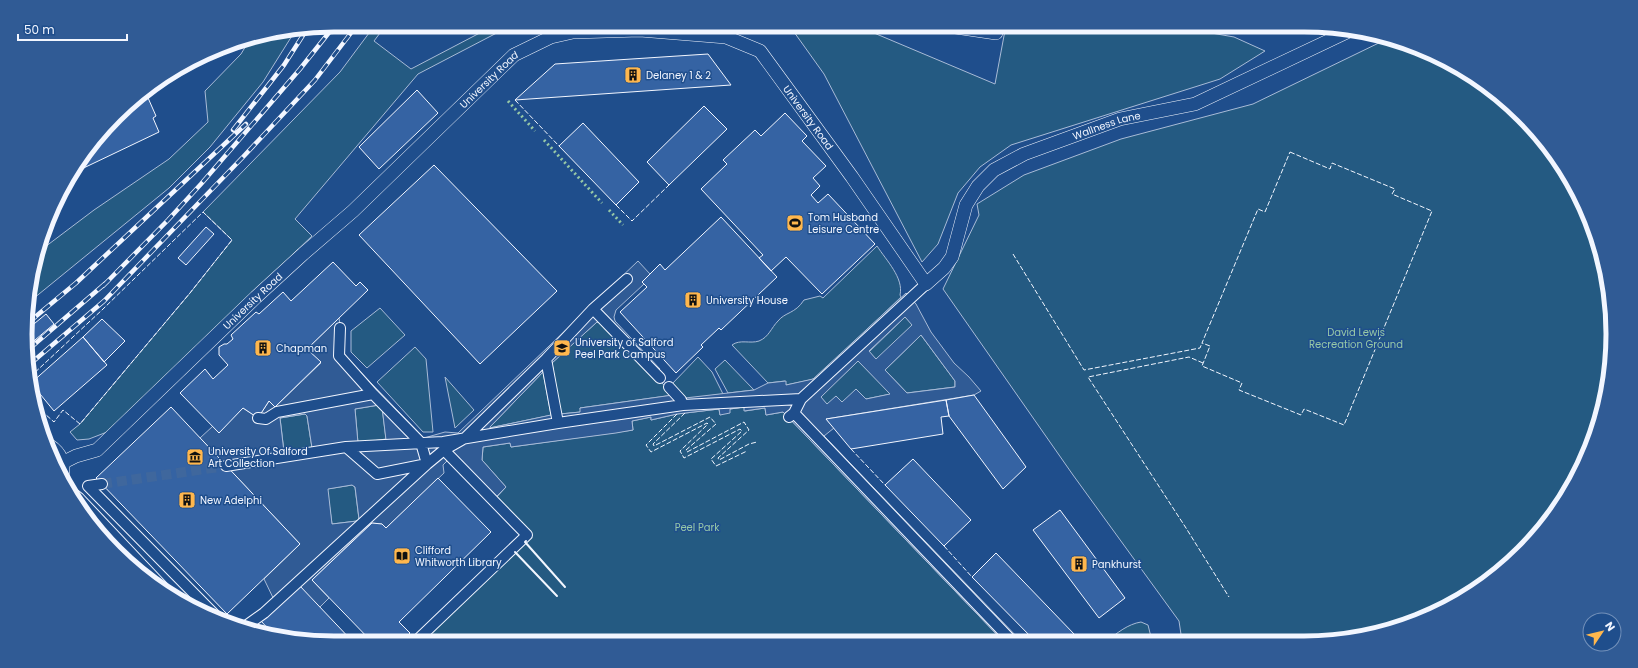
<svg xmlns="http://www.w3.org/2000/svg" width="1638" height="668" font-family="Poppins,sans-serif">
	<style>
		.green { fill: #245a82; stroke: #a8bbd7 }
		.parking { fill: #305b95; stroke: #a8bbd7; fill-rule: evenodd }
		.building { fill: #3563a3; stroke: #f2f6ff }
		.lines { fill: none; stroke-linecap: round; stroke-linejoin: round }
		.pedestrian-tunnel { stroke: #3f679d; stroke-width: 10; stroke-dasharray: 10 5; stroke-linecap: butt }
		.pedestrian-casing { stroke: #f2f6ff; stroke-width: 12 }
		.minor-casing { stroke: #f2f6ff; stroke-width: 14 }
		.pedestrian { stroke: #1f4e8c; stroke-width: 10 }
		.minor { stroke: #1f4e8c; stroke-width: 13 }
		.rail-casing { stroke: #f2f6ff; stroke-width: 4.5 }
		.rail { stroke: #1f4e8c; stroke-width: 3; stroke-dasharray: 9; stroke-linecap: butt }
		.hedge { stroke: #97c8a6; stroke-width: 3; stroke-dasharray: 2 3; stroke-linecap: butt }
		.fence { stroke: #f2f6ff; stroke-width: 1; stroke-dasharray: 5 2; stroke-linecap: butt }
		.wall { stroke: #f2f6ff; stroke-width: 2 }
		.labels { text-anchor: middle; stroke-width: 3; stroke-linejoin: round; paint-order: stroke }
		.poi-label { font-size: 10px; fill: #f2f6ff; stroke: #1f4e8c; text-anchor: start }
		.street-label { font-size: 10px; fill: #f2f6ff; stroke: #1f4e8c }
		.park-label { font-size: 10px; fill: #97c8a6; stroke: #1f4e8c }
		.rim { fill: none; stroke: #f2f6ff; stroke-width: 5 }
	</style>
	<rect width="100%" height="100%" fill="#1f4e8c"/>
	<path class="green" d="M 375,25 L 386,25 L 374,41 L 411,69 L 495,25 L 512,25 L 418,74 L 295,219 L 312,236 L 107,432 L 89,439 L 77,440 L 70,432 L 80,424 L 190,293 L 232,240 L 203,212 L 340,72 Z
		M 789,25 L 855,25 L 995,84 L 1006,25 L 1166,25 L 1234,37 L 1265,51 L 1220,79 L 1011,145 L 980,167 L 958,193 L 938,244 L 922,262 L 824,74 Z
		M 295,31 L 263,82 L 210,147 L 169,188 L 28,303 L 28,293 L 37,253 L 94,210 L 169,159 L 208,122 L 205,91 L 241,54 L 250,39 Z
		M 1387,39 L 1403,41 L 1458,66 L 1508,102 L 1549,146 L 1581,197 L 1602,254 L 1612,314 L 1610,374 L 1597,433 L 1561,506 L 1508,566 L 1440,611 L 1345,640 L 1182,641 L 1179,621 L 1073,475 L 943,289 L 979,215 L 977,204 L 1024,175 L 1121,139 L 1253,104 Z
		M 877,246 C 886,260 904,278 900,295 L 901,297 L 816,378 L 810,380 L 786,385 L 785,381 L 768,383 L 732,345 C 740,339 750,344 759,341 C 769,337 771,328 778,321 C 785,312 795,314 804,300 L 820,296 L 823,298 Z
		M 380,308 L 405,335 L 367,368 L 351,352 L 351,331 Z
		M 905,317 L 913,325 L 877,360 L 869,352 Z
		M 597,322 L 600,322 L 674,395 L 580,408 L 581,412 L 560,414 L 552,363 Z
		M 921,335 L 955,381 L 955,387 L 907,393 L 885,370 Z
		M 415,347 L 426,359 L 433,432 L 423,432 L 377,382 Z
		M 698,357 L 712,372 L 723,394 L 685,399 L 671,385 Z
		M 725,360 L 754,390 L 728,393 L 715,369 Z
		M 858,361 L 891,394 L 866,399 L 827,404 L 820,397 Z
		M 544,371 L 552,415 L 489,428 Z
		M 445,377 L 474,410 L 455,428 Z
		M 379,405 L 382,407 L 386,439 L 358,443 L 355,409 Z
		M 744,407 L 745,411 L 765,408 L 766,415 L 783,412 L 786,415 L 1003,641 L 419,643 L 531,536 L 495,499 L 506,487 L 482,460 L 483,447 L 510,443 L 511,447 L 633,430 L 632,421 L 651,417 L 651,420 L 677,414 L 719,409 L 720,415 L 730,409 Z
		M 305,414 L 307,416 L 312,448 L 284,452 L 280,418 Z
		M 352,485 L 355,487 L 359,519 L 357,521 L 332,524 L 327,489 Z
		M 1141,622 L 1148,625 L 1152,641 L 1107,641 C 1117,633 1128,624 1141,622 Z"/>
	<path class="parking" d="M 638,261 L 650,274 L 642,282 L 644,284 L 616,310 L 614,317 L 615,321 L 660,369 L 659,370 L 600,322 L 597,322 L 552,363 L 560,414 L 580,412 L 580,408 L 673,395 L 685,398 L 754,390 L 768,383 L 786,381 L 786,385 L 813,379 L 906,293 L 916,304 L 931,332 L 954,363 L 969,377 L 981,391 L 974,395 L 826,419 L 834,428 L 824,436 L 1021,641 L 1003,641 L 786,415 L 783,412 L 766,415 L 765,408 L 744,411 L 744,407 L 730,409 L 730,413 L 720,415 L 719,409 L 677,414 L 651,420 L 651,417 L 632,421 L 633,430 L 616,433 L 511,447 L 510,443 L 483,447 L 482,460 L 506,487 L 493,500 L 450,458 L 443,465 L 444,473 L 386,528 L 382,524 L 371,523 L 312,580 L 329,598 L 320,607 L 277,606 L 264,579 L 300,544 L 200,438 L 213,426 L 219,432 L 243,408 L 258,418 L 269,401 L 275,407 L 321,363 L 307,349 L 339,318 L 345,356 L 424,438 L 445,432 L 458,433 ZM 905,317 L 912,325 L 876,359 L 869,351 ZM 921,335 L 955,381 L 955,387 L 907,393 L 885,370 ZM 858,361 L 890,394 L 866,399 L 856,389 L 842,402 L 836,396 L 827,404 L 821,397 ZM 543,372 L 551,415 L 490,428 L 490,427 ZM 379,405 L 382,407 L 386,440 L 358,443 L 355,409 ZM 305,414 L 307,416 L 312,448 L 284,452 L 280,418 ZM 352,485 L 355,487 L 359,519 L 357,521 L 332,524 L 328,489 Z"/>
	<path class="building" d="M 981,25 L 1010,25 L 1009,30 Z
		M 708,54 L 731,85 L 515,100 L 555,64 Z
		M 417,90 L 438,113 L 379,169 L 359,147 Z
		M 145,91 L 156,116 L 153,118 L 159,132 L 71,174 L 130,102 Z
		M 704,106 L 727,129 L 669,185 L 647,162 Z
		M 785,113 L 807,136 L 802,141 L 826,166 L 813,178 L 820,186 L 811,195 L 818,203 L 828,194 L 875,244 L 822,294 L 786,257 L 771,271 L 759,258 L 763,255 L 701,189 L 727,164 L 723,160 L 755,130 L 761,136 Z
		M 583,123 L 639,182 L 616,205 L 559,146 Z
		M 434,165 L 557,291 L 480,364 L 359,235 Z
		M 721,217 L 777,277 L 721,330 L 719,328 L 701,345 L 703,347 L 676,373 L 620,312 L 647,287 L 642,282 L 660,264 L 665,270 Z
		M 206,227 L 214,234 L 186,265 L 178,258 Z
		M 333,262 L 356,286 L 360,282 L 368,290 L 307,349 L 321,362 L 275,407 L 269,401 L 258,418 L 243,408 L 219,433 L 180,393 L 205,369 L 213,379 L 228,365 L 219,355 L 219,347 L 224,344 L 227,344 L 233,339 L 231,335 L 256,312 L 259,314 L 283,292 L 291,301 Z
		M 46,314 L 54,324 L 29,345 L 29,328 Z
		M 102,319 L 125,341 L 104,362 L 83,337 Z
		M 83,337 L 107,365 L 54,411 L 31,383 Z
		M 974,395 L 1026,467 L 1003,489 L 949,416 L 946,400 Z
		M 946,400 L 949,416 L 941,417 L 943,434 L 851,449 L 826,419 Z
		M 171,407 L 300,544 L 227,614 L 96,478 Z
		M 913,459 L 971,520 L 944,546 L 885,485 Z
		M 438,478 L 491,532 L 399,622 L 410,633 L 400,643 L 373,643 L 312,580 L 372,523 L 382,524 L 386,528 Z
		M 1060,510 L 1125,598 L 1099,618 L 1033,530 Z
		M 996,553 L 1075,635 L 1066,641 L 1035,641 L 972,577 Z
		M 299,585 L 354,643 L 334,643 L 272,633 L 261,621 Z"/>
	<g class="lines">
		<path class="pedestrian-tunnel" d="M 102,484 L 226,466"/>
		<g class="pedestrian-casing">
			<path id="pedestrian" d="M 593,309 L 660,378
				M 340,328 L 339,356 L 373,394
				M 546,359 L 558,423
				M 669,387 L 681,400 L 683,405
				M 794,413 L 1012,641
				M 789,417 L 794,413 L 801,399 L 926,284
				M 346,447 L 443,442 L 558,423 L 683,405 L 801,399
				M 226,466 L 346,447 L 377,474 L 427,464 L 421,443 L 373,394 L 277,412 L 266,419 L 258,418
				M 102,484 L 88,486 L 218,618
				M 66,488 L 79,498 L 166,590
				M 243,628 L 264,613 L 427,464 L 444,450 L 465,438 L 546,359 L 593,309 L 627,279
				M 414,643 L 527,535 L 444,450"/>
		</g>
		<g class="minor-casing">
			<g id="minor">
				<path d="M 949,25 L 949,26 L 996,33"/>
				<path d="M 50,446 C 61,453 65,464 62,476"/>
				<path id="s1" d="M 62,463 L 76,456 L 97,450 L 256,297 L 303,254 L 353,211 L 514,55 L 551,37 L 573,32 L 640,30 L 726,37 L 760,51 L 852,177 L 926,284 L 944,268 L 952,257 L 966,205 L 978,186 L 994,170 L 1024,154 L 1120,119 L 1195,104 L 1347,32"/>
			</g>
		</g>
		<use href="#pedestrian" class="pedestrian"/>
		<use href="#minor" class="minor"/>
		<g class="rail-casing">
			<path id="rail" d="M 233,130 L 284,65 L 307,29
				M 103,286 L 168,220 L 201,184 L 300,69 L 335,25
				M 29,322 L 76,283 L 246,124
				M 29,349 L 107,282
				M 30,364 L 104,301 L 243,157 L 315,80 L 357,25"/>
		</g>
		<use href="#rail" class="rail"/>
		<path class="hedge" d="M 508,101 L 535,131
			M 544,140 L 602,203
			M 609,210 L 623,225
			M 917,641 L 919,640"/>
		<path class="fence" d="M 515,100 L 559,146
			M 1290,152 L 1330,169 L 1332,163 L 1395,189 L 1392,194 L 1432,211 L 1344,425 L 1304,409 L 1301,415 L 1239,390 L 1242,383 L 1202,366 L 1210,346 L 1202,343 L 1258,209 L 1265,212 Z
			M 616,205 L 632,221 L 669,185
			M 1013,254 L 1084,370 L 1200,348 L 1202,343
			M 1203,363 L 1189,357 L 1088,377 L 1186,528 L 1229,597
			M 30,377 L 102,310 L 203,212 L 232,240 L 190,293 L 80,424 L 63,410 L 54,422 L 35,405
			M 685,413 L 653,444 L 654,446 L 710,417 L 716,424 L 686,450 L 687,452 L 744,422 L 749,430 L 718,458 L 719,460 L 749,444 L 757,442
			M 677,414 L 646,445 L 651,452 L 707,423 L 708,424 L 680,451 L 684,458 L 740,429 L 742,431 L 711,459 L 716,466 L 747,451
			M 851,449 L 885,485
			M 944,546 L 972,577"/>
		<path class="wall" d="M 526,541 L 525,542 L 565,587
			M 515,552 L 557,596"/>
	</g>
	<defs>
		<g id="building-square" transform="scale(0.9)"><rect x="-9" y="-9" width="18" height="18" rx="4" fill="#ffb74d" stroke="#1f4e8c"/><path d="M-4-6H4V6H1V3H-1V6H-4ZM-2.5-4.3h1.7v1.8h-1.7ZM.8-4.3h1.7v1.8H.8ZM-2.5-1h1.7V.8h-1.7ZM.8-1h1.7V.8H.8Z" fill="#111"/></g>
		<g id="stadium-square" transform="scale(0.9)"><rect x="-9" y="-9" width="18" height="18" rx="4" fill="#ffb74d" stroke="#1f4e8c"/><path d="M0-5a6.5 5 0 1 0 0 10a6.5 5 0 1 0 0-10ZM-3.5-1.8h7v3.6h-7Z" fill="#111"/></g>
		<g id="university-square" transform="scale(0.9)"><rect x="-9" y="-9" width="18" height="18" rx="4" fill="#ffb74d" stroke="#1f4e8c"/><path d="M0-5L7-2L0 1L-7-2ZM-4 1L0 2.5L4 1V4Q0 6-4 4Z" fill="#111"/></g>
		<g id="museum-square" transform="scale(0.9)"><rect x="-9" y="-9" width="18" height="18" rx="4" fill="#ffb74d" stroke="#1f4e8c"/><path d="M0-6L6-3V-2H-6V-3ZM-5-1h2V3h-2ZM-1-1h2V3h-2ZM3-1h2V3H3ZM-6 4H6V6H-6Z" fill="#111"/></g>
		<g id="library-square" transform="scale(0.9)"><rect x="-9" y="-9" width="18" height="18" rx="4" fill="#ffb74d" stroke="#1f4e8c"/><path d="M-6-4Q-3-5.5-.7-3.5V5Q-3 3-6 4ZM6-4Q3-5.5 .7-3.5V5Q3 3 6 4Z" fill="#111"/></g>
	</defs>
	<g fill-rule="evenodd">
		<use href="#building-square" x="633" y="75"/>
		<use href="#stadium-square" x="795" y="223"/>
		<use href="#building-square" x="693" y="300"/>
		<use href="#building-square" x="263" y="348"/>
		<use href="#university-square" x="562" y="348"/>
		<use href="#museum-square" x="195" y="457"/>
		<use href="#building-square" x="187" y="500"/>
		<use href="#library-square" x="402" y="556"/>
		<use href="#building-square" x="1079" y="564"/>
	</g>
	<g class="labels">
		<g class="poi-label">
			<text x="646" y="79">Delaney 1 &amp; 2</text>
			<text x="808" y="221">Tom Husband<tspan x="808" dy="12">Leisure Centre</tspan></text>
			<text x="706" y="304">University House</text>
			<text x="575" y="346">University of Salford<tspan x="575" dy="12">Peel Park Campus</tspan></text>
			<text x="276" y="352">Chapman</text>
			<text x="208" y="455">University Of Salford<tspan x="208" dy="12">Art Collection</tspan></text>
			<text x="200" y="504">New Adelphi</text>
			<text x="415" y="554">Clifford<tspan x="415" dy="12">Whitworth Library</tspan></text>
			<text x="1092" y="568">Pankhurst</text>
		</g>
		<g class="street-label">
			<text dy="4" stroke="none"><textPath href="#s1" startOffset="577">University Road</textPath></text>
			<text dy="4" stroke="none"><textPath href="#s1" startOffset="948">University Road</textPath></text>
			<text dy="4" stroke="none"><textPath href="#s1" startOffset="1410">Wallness Lane</textPath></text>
			<text dy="4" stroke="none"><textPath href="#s1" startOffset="253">University Road</textPath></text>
		</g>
		<g class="park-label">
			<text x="1356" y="336">David Lewis<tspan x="1356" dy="12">Recreation Ground</tspan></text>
			<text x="697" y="531">Peel Park</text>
		</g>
	</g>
	<path d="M0 0H1638V668H0ZM334 32H1304A302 302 0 0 1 1606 334V334A302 302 0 0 1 1304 636H334A302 302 0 0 1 32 334V334A302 302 0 0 1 334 32Z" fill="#305b95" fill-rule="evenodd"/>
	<path class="rim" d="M334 32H1304A302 302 0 0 1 1606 334V334A302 302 0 0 1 1304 636H334A302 302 0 0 1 32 334V334A302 302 0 0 1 334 32Z"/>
	<g transform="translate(1602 632) rotate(55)"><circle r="19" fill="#1f4e8c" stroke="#7391ba"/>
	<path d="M0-3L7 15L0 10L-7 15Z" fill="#ffb74d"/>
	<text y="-6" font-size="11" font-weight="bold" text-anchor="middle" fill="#f2f6ff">N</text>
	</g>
	<path d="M18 34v6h109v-6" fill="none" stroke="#f2f6ff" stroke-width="2"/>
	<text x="24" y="34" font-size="12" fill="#f2f6ff" stroke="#1f4e8c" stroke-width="3" paint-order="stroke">50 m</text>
</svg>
